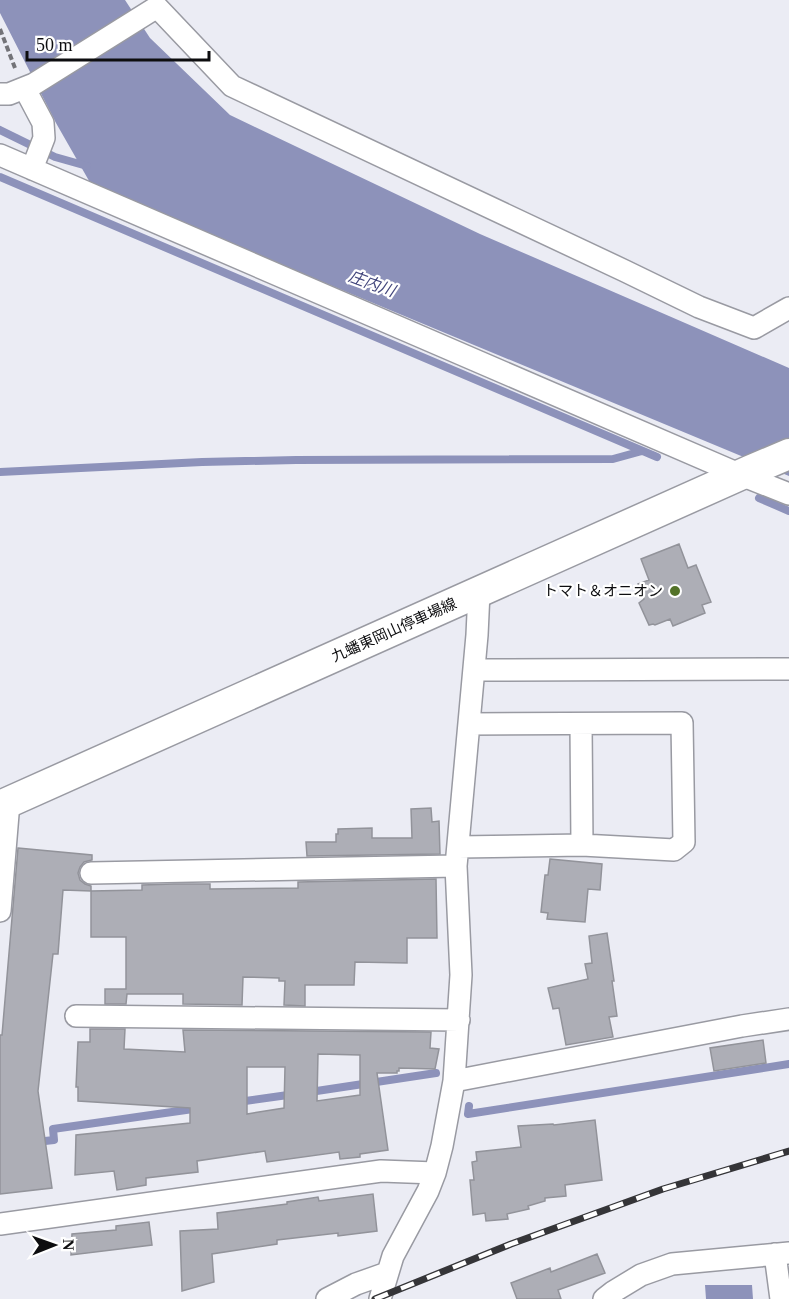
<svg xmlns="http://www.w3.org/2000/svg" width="789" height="1299" font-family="'Times New Roman','Noto Sans JP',serif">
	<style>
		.water { fill: #8d92ba }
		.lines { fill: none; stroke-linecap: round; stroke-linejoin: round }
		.stream { stroke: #8d92ba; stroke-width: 8 }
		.building { fill: #adaeb6; stroke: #92939a; stroke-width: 1.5; fill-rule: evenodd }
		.street-casing { stroke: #999aa2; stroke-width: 24 }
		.secondary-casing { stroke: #999aa2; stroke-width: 33 }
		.path { stroke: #737378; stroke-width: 4; stroke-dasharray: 6 3; stroke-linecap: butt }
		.street { stroke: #fff; stroke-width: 21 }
		.secondary { stroke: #fff; stroke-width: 30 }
		.rail-casing { stroke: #353538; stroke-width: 7 }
		.rail { stroke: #fff; stroke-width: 4.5; stroke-dasharray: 14; stroke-linecap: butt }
		.poi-dot { fill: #537228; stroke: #fff; stroke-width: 2 }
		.labels { text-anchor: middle; stroke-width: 4.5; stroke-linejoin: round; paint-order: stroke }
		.poi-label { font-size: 15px; fill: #0d0d0f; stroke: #fff; text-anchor: end }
		.street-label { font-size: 15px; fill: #0d0d0f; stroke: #fff }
		.water-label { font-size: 16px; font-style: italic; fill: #43477d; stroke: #fff }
	</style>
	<rect width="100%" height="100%" fill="#ebecf4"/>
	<path class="water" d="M 0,0 L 125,0 L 150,38 L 230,115 L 480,234 L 789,368 L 789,476 L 92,186 L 56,123 L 0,13 Z
		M 705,1285 L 752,1285 L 753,1299 L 706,1299 Z"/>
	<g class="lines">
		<path class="stream" d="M 0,130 L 55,157 L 87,166
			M 0,177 L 657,457
			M 0,472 L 202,462 L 296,460 L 613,459 L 642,451
			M 759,498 L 789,511
			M 310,1092 L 436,1073
			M 238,1102 L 295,1094
			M 469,1106 L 468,1114 L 789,1064
			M 36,1142 L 54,1140 L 53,1129 L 200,1108"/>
	</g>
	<path class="building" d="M 679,544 L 688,568 L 696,565 L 711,602 L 702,605 L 705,613 L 673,626 L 670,619 L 655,625 L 653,624 L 649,625 L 639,603 L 644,599 L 638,584 L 649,580 L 641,559 Z
		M 431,808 L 432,822 L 439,821 L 440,854 L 307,856 L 306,842 L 336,842 L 336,834 L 338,834 L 338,829 L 372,828 L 372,838 L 412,838 L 411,809 Z
		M 18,848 L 92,855 L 92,860 L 84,862 L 80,867 L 78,873 L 80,880 L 85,884 L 91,886 L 91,891 L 63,890 L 58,954 L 53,954 L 38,1091 L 52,1188 L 0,1194 L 0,1035 L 2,1035 Z
		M 550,859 L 602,864 L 600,890 L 588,889 L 585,922 L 547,919 L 548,913 L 541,912 L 545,875 L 548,875 Z
		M 436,879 L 437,938 L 407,938 L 407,963 L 355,962 L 354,985 L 305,985 L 305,1006 L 284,1005 L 285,981 L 279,981 L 279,978 L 243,977 L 242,1005 L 183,1004 L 183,994 L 127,994 L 126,1004 L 105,1004 L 105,989 L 126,989 L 126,937 L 91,937 L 91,891 L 142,890 L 142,885 L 174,884 L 210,884 L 210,889 L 298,888 L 298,882 Z
		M 607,933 L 614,981 L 612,981 L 617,1016 L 609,1017 L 613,1037 L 566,1045 L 559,1008 L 553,1009 L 548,988 L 588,979 L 585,964 L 592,963 L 589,936 Z
		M 90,1029 L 125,1029 L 124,1049 L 185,1052 L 183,1030 L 431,1032 L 430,1048 L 439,1049 L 435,1069 L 399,1068 L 399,1071 L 397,1071 L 397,1073 L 377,1073 L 388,1150 L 360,1154 L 360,1157 L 340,1159 L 339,1152 L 267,1162 L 265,1151 L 197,1161 L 198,1172 L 146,1178 L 146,1185 L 117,1190 L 114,1171 L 75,1175 L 76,1135 L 190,1123 L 190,1108 L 78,1101 L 78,1087 L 76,1087 L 78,1042 L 90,1042 ZM 318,1054 L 360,1055 L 360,1095 L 317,1101 ZM 247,1067 L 285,1067 L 284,1108 L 247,1114 Z
		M 763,1040 L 766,1063 L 714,1071 L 710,1048 Z
		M 595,1120 L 602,1180 L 565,1185 L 566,1196 L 545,1198 L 545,1201 L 528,1206 L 529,1209 L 507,1214 L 508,1219 L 486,1221 L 485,1213 L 473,1215 L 470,1180 L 474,1180 L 472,1162 L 477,1161 L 476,1152 L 521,1147 L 518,1126 L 553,1124 L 554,1125 Z
		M 373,1194 L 377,1231 L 338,1236 L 338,1233 L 277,1240 L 277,1244 L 212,1254 L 214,1282 L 182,1291 L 180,1231 L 218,1229 L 217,1213 L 287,1204 L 287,1202 L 318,1197 L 319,1201 Z
		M 149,1222 L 152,1245 L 71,1255 L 72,1234 L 116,1230 L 116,1226 Z
		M 597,1254 L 605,1273 L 558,1290 L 561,1299 L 517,1299 L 511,1283 L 550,1268 L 551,1272 Z"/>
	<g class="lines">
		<g class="street-casing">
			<path id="street" d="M 25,89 L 43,123 L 44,138 L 32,169
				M 0,94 L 9,94 L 34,84 L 157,7 L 232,86 L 625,271 L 699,307 L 754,328 L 789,308
				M 0,155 L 741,475 L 789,494
				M 474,670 L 789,669
				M 581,724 L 582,845
				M 458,847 L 582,845 L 674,850 L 684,842 L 682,723 L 469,724
				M 91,873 L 456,866
				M 0,911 L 9,802
				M 76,1016 L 459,1020
				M 454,1081 L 742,1026 L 789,1019
				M 0,1224 L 381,1171 L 435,1173
				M 775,1254 L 781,1299
				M 327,1299 L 356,1284 L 387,1273
				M 380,1299 L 393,1256 L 428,1191 L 435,1173 L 442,1146 L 454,1081 L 461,975 L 456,866 L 477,635 L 479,592
				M 604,1299 L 613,1292 L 641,1275 L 672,1264 L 789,1253"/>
		</g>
		<g class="secondary-casing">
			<path id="secondary" d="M 0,806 L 749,471 L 789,454"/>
		</g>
		<path class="path" d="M 0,29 L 15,68"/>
		<use href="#street" class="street"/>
		<use href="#secondary" class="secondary"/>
		<g class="rail-casing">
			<path id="rail" d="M 375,1299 L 511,1244 L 663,1189 L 789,1151"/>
		</g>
		<use href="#rail" class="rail"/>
	</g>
	<circle class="poi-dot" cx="675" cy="591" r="6"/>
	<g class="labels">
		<g class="poi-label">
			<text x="663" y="596">トマト＆オニオン</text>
		</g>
		<g class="street-label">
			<text transform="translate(394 630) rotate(-24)" y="5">九蟠東岡山停車場線</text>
		</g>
		<g class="water-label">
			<text transform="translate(372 283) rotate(20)" y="6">庄内川</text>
		</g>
	</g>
	<g transform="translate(54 1245) rotate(89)" stroke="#ffffff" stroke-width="4.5" paint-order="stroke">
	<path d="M0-4.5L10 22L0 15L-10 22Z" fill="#0d0d0f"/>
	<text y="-9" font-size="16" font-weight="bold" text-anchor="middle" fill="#0d0d0f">N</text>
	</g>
	<path d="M27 51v9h182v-9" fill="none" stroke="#0d0d0f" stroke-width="3"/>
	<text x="36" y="51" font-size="18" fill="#0d0d0f" stroke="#ffffff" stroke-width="4.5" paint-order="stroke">50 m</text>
</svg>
